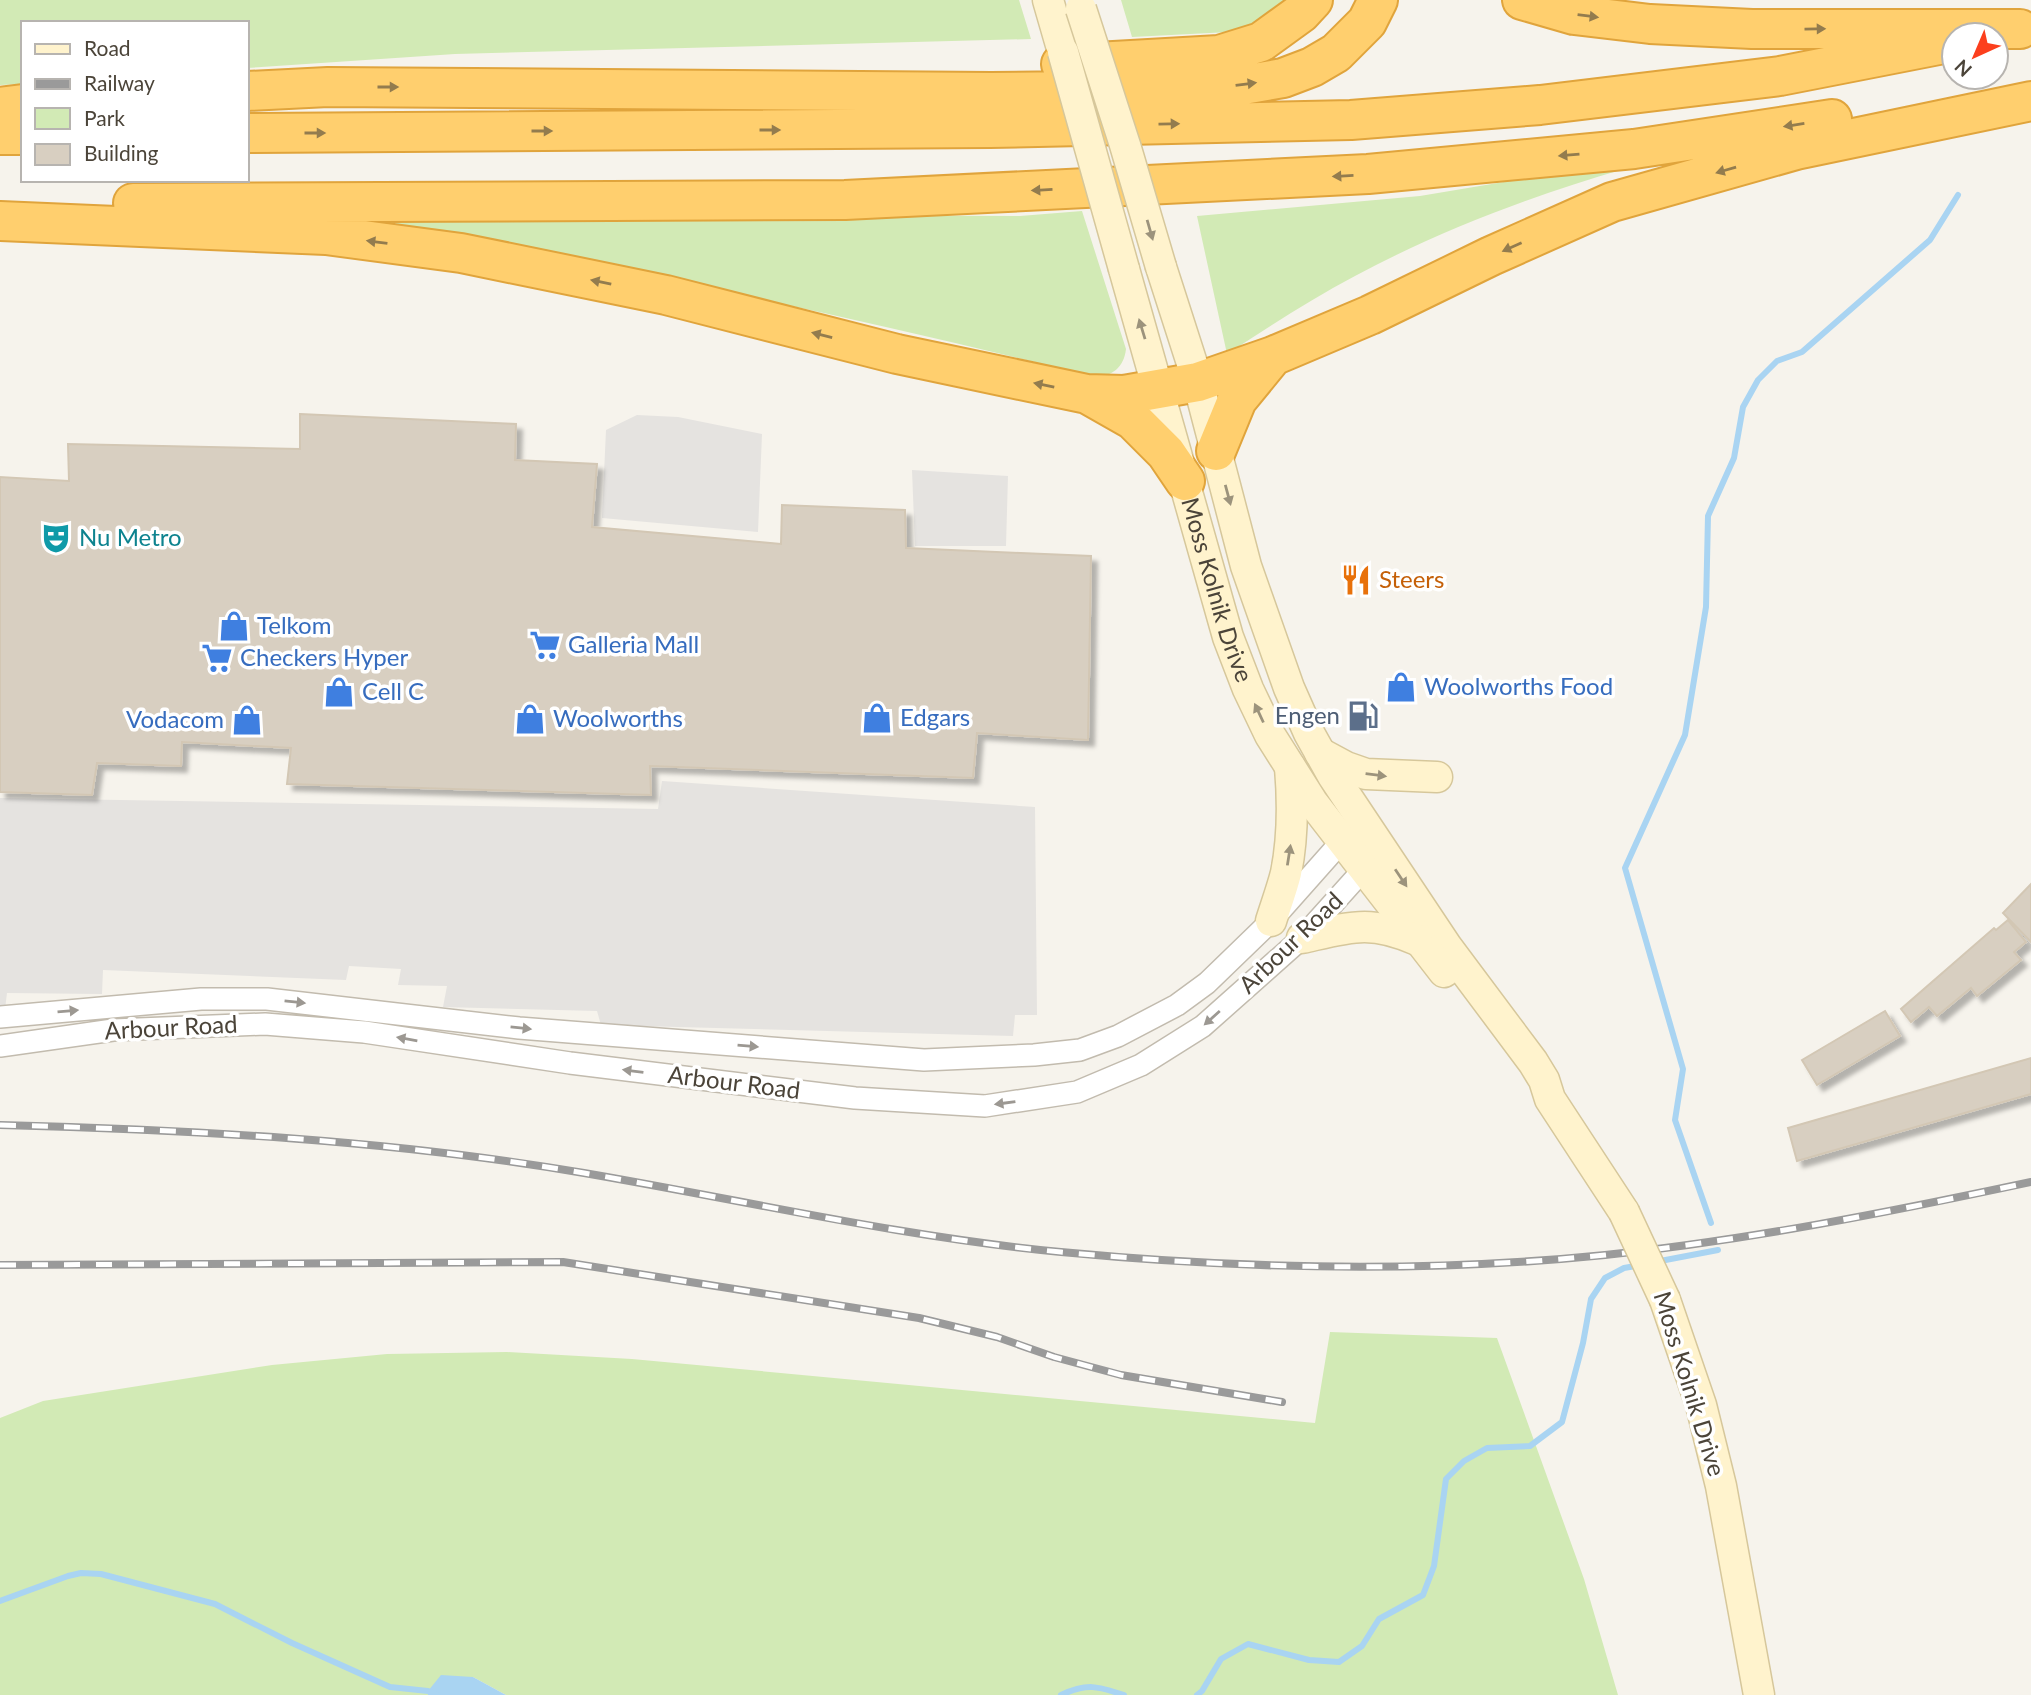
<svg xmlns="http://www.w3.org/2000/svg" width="2031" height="1695" font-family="Lato,sans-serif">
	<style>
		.green { fill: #d2eab5 }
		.parking { fill: #e5e3e0 }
		.water { fill: #a9d4f2 }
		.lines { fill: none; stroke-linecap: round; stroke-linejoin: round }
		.stream { stroke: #a9d4f2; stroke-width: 6 }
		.building { fill: #d8cfc1; stroke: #d3c7b4; stroke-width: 2; filter: url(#shadow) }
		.street-casing { stroke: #c2bbae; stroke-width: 24 }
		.secondary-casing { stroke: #d6c79b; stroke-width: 33 }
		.highway-casing { stroke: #e0a43c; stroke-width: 42 }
		.street { stroke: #fff; stroke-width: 21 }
		.secondary { stroke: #fff3cd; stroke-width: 30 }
		.highway { stroke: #ffcf6e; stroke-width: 38 }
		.rail-casing { stroke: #9a9a9a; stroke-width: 8 }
		.rail { stroke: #fff; stroke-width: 5; stroke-dasharray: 16; stroke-linecap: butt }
		.secondary-bridge-casing { stroke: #d6c79b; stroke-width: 33; stroke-linecap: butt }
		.secondary-bridge { stroke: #fff3cd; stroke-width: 30 }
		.oneway { fill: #937c4e }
		.oneway2 { fill: #9c937c }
		.oneway3 { fill: #9c9892 }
		.labels { text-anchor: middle; stroke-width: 7; stroke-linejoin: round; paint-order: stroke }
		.culture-label { font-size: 24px; fill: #0d838f; stroke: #fff; text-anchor: start }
		.food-label { font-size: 24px; fill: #c56008; stroke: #fff; text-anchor: start }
		.street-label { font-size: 24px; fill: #4b4439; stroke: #fff }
		.shop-label { font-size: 24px; fill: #366cbe; stroke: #fff; text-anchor: start }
		.service-label { font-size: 24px; fill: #4e5e75; stroke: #fff; text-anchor: end }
	</style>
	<defs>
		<filter id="shadow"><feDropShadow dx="6" dy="6" stdDeviation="2" flood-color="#0004"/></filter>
	</defs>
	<rect width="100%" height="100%" fill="#f6f3ec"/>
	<path class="green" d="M 0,0 L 1019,0 L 1031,39 L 455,54 L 247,68 L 247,23 L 23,23 L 23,84 L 0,85 Z
		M 1121,0 L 1290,0 L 1253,26 L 1229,32 L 1132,37 Z
		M 1623,162 L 1624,169 C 1531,196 1441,230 1355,276 C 1311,299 1269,327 1227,354 L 1197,216 L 1420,196 Z
		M 1082,211 L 1126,349 C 1124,367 1113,376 1095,377 C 848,315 597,264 348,214 L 1020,216 Z
		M 1330,1332 L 1497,1338 L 1584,1579 L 1618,1695 L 506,1695 L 473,1677 L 428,1691 L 428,1695 L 0,1695 L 0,1418 L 43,1401 L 272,1365 L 387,1354 L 507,1352 L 632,1359 L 1315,1423 Z"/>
	<path class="parking" d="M 637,415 L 678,417 L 762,434 L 758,532 L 602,518 L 606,430 Z
		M 912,470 L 1008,476 L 1006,546 L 915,546 Z
		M 662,781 L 1035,807 L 1037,1015 L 1015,1015 L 1013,1036 L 601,1025 L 597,1011 L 443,1007 L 447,986 L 398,985 L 401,969 L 349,966 L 346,980 L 103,970 L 102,994 L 7,993 L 5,1009 L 0,1008 L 0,798 L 658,809 Z"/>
	<path class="water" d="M 441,1675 L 473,1677 L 506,1695 L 428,1695 L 428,1691 Z"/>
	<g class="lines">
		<path class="stream" d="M 1711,1223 L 1675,1120 L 1683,1069 L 1625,868 L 1685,735 L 1706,607 L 1708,516 L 1734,458 L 1743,407 L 1758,380 L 1777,361 L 1802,352 L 1930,240 L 1958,195
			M 1655,1262 L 1718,1250
			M 0,1601 L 68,1576 L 81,1573 L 101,1574 L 215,1604 L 292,1643 L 390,1687 L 428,1691 L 438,1695
			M 1061,1695 C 1087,1683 1097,1686 1124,1695
			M 1197,1695 L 1202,1691 L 1221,1659 L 1248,1644 L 1309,1660 L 1339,1662 L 1362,1646 L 1379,1619 L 1423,1595 L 1434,1566 L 1446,1479 L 1464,1461 L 1487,1448 L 1530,1446 L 1562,1422 L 1583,1343 L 1591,1299 L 1605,1278 L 1624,1268 L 1641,1265"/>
	</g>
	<path class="building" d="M 300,414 L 516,424 L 515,460 L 597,464 L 592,527 L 781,544 L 782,505 L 905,510 L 906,548 L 1091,556 L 1088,740 L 977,733 L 973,778 L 650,766 L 651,795 L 287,784 L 291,748 L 182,742 L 181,766 L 97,763 L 92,795 L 0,792 L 0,477 L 69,481 L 68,444 L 300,449 Z
		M 2031,884 L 2031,942 L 2003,913 Z
		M 2008,920 L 2026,942 L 2014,952 L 2021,960 L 1977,996 L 1971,988 L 1937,1016 L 1929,1007 L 1911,1022 L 1901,1009 L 1994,928 L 1996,930 Z
		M 1885,1011 L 1900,1036 L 1817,1085 L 1802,1060 Z
		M 2031,1058 L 2031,1094 L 1797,1161 L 1788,1128 Z"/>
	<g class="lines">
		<g class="street-casing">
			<path id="street" d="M 0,1017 L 201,999 L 267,999 L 519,1028 L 924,1060 L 1034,1055 L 1080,1050 L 1118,1036 L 1177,1005 L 1207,983 L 1271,921 L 1350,832
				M 0,1046 L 113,1030 L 265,1024 L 364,1032 L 570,1063 L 855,1098 L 985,1106 L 1077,1092 L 1141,1065 L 1203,1026 L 1302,938 L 1373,859"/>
		</g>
		<g class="secondary-casing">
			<g id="secondary">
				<path d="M 1048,0 L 1063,52"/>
				<path d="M 1161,267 L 1198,382 L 1246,566 L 1289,688 L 1309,733 L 1333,776 L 1447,947 L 1533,1062 L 1544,1080 L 1550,1099 L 1624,1212"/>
				<path id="s1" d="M 1124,269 L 1228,637 L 1248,689 L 1270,735 L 1313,803 L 1444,972"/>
				<path d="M 1320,753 L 1346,767 L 1366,774 L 1437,777"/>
				<path d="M 1271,921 C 1276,905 1282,889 1286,873 C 1293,838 1293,802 1290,767"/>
				<path d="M 1302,938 C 1350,927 1370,919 1417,940"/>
				<path d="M 1665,1300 L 1701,1405 L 1721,1486 L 1759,1695"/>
			</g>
		</g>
		<g class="highway-casing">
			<path id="highway" d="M 1522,0 L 1574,15 L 1650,24 L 1752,29 L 2020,29
				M 1061,64 L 1219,55 L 1261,42 L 1301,13 L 1313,0
				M 247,91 L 328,87 L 991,92 L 1163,90 L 1243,85 L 1283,78 L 1312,67 L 1336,53 L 1367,22 L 1378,0
				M 0,107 L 23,104
				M 247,133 L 990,128 L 1351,120 L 1540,105 L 1780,76 L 1954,42
				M 0,135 L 23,135
				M 133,203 L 845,200 L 1368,174 L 1634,149 L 1832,119
				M 0,221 L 326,235 L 461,253 L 666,295 L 897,354 L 1087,394 L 1124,395 L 1198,382 L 1273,356 L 1370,315 L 1491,256 L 1612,202 L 1796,150 L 2031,101
				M 1089,395 L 1133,420 L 1166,453 L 1185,481
				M 1216,451 L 1237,400 L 1273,356"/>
		</g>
		<use href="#street" class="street"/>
		<use href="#secondary" class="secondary"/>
		<use href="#highway" class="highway"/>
		<g class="rail-casing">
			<path id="rail" d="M 0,1125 C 195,1130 391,1140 584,1173 C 743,1200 901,1237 1061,1252 C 1241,1269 1425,1273 1605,1255 C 1749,1240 1890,1212 2031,1182
				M 0,1265 L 563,1262 L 919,1318 L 997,1337 L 1054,1357 L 1121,1375 L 1282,1402"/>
		</g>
		<use href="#rail" class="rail"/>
		<g class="secondary-bridge-casing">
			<path id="secondary-bridge" d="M 1081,9 L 1125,145 L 1161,267
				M 1063,52 L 1124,269
				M 1624,1212 L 1665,1300"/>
		</g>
		<use href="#secondary-bridge" class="secondary-bridge"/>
	</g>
	<defs><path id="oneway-solid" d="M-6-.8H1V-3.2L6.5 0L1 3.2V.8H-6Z" transform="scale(1.75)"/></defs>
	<g class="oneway">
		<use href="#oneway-solid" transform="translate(1588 16) rotate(7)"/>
		<use href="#oneway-solid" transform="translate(1815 29) rotate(-1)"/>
		<use href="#oneway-solid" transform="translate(1246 84) rotate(-7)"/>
		<use href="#oneway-solid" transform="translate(388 87)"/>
		<use href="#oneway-solid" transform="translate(1169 124) rotate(-1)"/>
		<use href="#oneway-solid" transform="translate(1794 125) rotate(171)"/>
		<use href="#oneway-solid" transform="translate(770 130)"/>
		<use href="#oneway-solid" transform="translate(542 131)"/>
		<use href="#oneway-solid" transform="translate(315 133)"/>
		<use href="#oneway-solid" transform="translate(1569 155) rotate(175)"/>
		<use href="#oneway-solid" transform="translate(1726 170) rotate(164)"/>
		<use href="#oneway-solid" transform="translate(1343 176) rotate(177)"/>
		<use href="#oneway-solid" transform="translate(1042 190) rotate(177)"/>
		<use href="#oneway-solid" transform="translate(377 242) rotate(-173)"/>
		<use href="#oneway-solid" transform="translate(1512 247) rotate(156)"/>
		<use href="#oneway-solid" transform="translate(601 282) rotate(-168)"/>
		<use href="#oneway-solid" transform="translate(822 335) rotate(-166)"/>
		<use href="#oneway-solid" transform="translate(1044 385) rotate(-168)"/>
	</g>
	<g class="oneway2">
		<use href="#oneway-solid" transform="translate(1150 230) rotate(74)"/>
		<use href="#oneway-solid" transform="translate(1142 329) rotate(-107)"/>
		<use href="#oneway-solid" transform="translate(1228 495) rotate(75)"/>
		<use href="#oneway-solid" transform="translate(1259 713) rotate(-115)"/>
		<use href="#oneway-solid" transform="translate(1376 775) rotate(7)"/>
		<use href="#oneway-solid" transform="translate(1289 855) rotate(-81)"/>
		<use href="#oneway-solid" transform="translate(1401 878) rotate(56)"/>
	</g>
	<g class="oneway3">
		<use href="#oneway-solid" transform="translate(295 1002) rotate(6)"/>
		<use href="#oneway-solid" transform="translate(68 1011) rotate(-5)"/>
		<use href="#oneway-solid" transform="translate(1212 1018) rotate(138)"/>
		<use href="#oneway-solid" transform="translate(521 1028) rotate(6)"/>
		<use href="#oneway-solid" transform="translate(407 1039) rotate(-170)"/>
		<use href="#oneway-solid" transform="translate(748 1046) rotate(5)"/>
		<use href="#oneway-solid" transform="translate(633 1071) rotate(-173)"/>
		<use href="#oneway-solid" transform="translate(1005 1103) rotate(172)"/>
	</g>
	<defs>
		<g id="theatre-bare" transform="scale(2.415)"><path d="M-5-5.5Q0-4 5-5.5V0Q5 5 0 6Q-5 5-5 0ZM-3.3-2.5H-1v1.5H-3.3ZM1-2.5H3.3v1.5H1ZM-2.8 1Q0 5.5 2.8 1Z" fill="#0f9aa8" stroke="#fff" stroke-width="2.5" paint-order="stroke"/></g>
		<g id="restaurant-bare" transform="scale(2.415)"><path d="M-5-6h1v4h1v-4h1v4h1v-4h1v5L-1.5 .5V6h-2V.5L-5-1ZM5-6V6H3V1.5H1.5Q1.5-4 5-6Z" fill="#e8710a" stroke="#fff" stroke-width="2.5" paint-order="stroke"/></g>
		<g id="shop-bare" transform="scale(2.415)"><path d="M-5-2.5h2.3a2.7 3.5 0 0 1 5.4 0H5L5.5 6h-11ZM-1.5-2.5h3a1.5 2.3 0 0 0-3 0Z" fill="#3f7fe0" stroke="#fff" stroke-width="2.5" paint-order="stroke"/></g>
		<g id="supermarket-bare" transform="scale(2.415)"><path d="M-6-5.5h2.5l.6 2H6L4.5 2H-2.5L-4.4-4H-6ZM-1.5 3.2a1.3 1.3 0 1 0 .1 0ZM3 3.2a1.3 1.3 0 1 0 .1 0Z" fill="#3f7fe0" stroke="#fff" stroke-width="2.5" paint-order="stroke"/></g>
		<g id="fuel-bare" transform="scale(2.415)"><path d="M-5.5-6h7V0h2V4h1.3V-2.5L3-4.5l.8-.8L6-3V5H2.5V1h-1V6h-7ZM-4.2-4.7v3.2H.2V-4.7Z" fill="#5c6f8a" stroke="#fff" stroke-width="2.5" paint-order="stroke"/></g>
	</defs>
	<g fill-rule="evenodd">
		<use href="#theatre-bare" x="56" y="538"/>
		<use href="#restaurant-bare" x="1356" y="580"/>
		<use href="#shop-bare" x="234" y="626"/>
		<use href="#supermarket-bare" x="545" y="645"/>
		<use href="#supermarket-bare" x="217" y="658"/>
		<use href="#shop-bare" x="1401" y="687"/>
		<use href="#shop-bare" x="339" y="692"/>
		<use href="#fuel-bare" x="1363" y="716"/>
		<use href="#shop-bare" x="877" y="718"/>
		<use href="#shop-bare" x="530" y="719"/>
		<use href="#shop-bare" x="247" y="720"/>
	</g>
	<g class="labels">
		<g class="culture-label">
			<text x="79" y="546">Nu Metro</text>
		</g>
		<g class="food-label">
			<text x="1379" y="588">Steers</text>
		</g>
		<g class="street-label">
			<text dy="8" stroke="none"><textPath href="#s1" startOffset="334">Moss Kolnik Drive</textPath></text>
			<text transform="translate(1291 943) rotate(-44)" y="8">Arbour Road</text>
			<text transform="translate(171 1028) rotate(-3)" y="8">Arbour Road</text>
			<text transform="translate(734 1083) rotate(7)" y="8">Arbour Road</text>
			<text transform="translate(1689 1384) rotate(73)" y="8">Moss Kolnik Drive</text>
		</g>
		<g class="shop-label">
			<text x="257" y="634">Telkom</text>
			<text x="568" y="653">Galleria Mall</text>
			<text x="240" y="666">Checkers Hyper</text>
			<text x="1424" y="695">Woolworths Food</text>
			<text x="362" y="700">Cell C</text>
			<text x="900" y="726">Edgars</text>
			<text x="553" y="727">Woolworths</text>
			<text x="224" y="728" text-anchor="end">Vodacom</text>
		</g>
		<g class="service-label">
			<text x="1340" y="724">Engen</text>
		</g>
	</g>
	<rect x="21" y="21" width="228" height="161" fill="#ffffff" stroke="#b7b4b0" stroke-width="2"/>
	<rect x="35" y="44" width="35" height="10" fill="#fff3cd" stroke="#b7b4b0" stroke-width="2"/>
	<text x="84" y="56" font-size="21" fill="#4b4439">Road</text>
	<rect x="35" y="79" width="35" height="10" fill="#9a9a9a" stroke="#b7b4b0" stroke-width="2"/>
	<text x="84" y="91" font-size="21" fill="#4b4439">Railway</text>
	<rect x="35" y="108" width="35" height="21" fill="#d2eab5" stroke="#b7b4b0" stroke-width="2"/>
	<text x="84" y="126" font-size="21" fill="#4b4439">Park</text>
	<rect x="35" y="144" width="35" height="21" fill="#d8cfc1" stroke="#b7b4b0" stroke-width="2"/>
	<text x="84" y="161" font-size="21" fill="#4b4439">Building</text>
	<g transform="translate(1975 56) rotate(224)"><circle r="33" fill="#ffffff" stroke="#b7b4b0" stroke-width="2"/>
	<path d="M0-5L12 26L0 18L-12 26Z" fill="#fc3f1d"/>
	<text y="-10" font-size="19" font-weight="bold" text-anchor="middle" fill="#4b4439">N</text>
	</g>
</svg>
